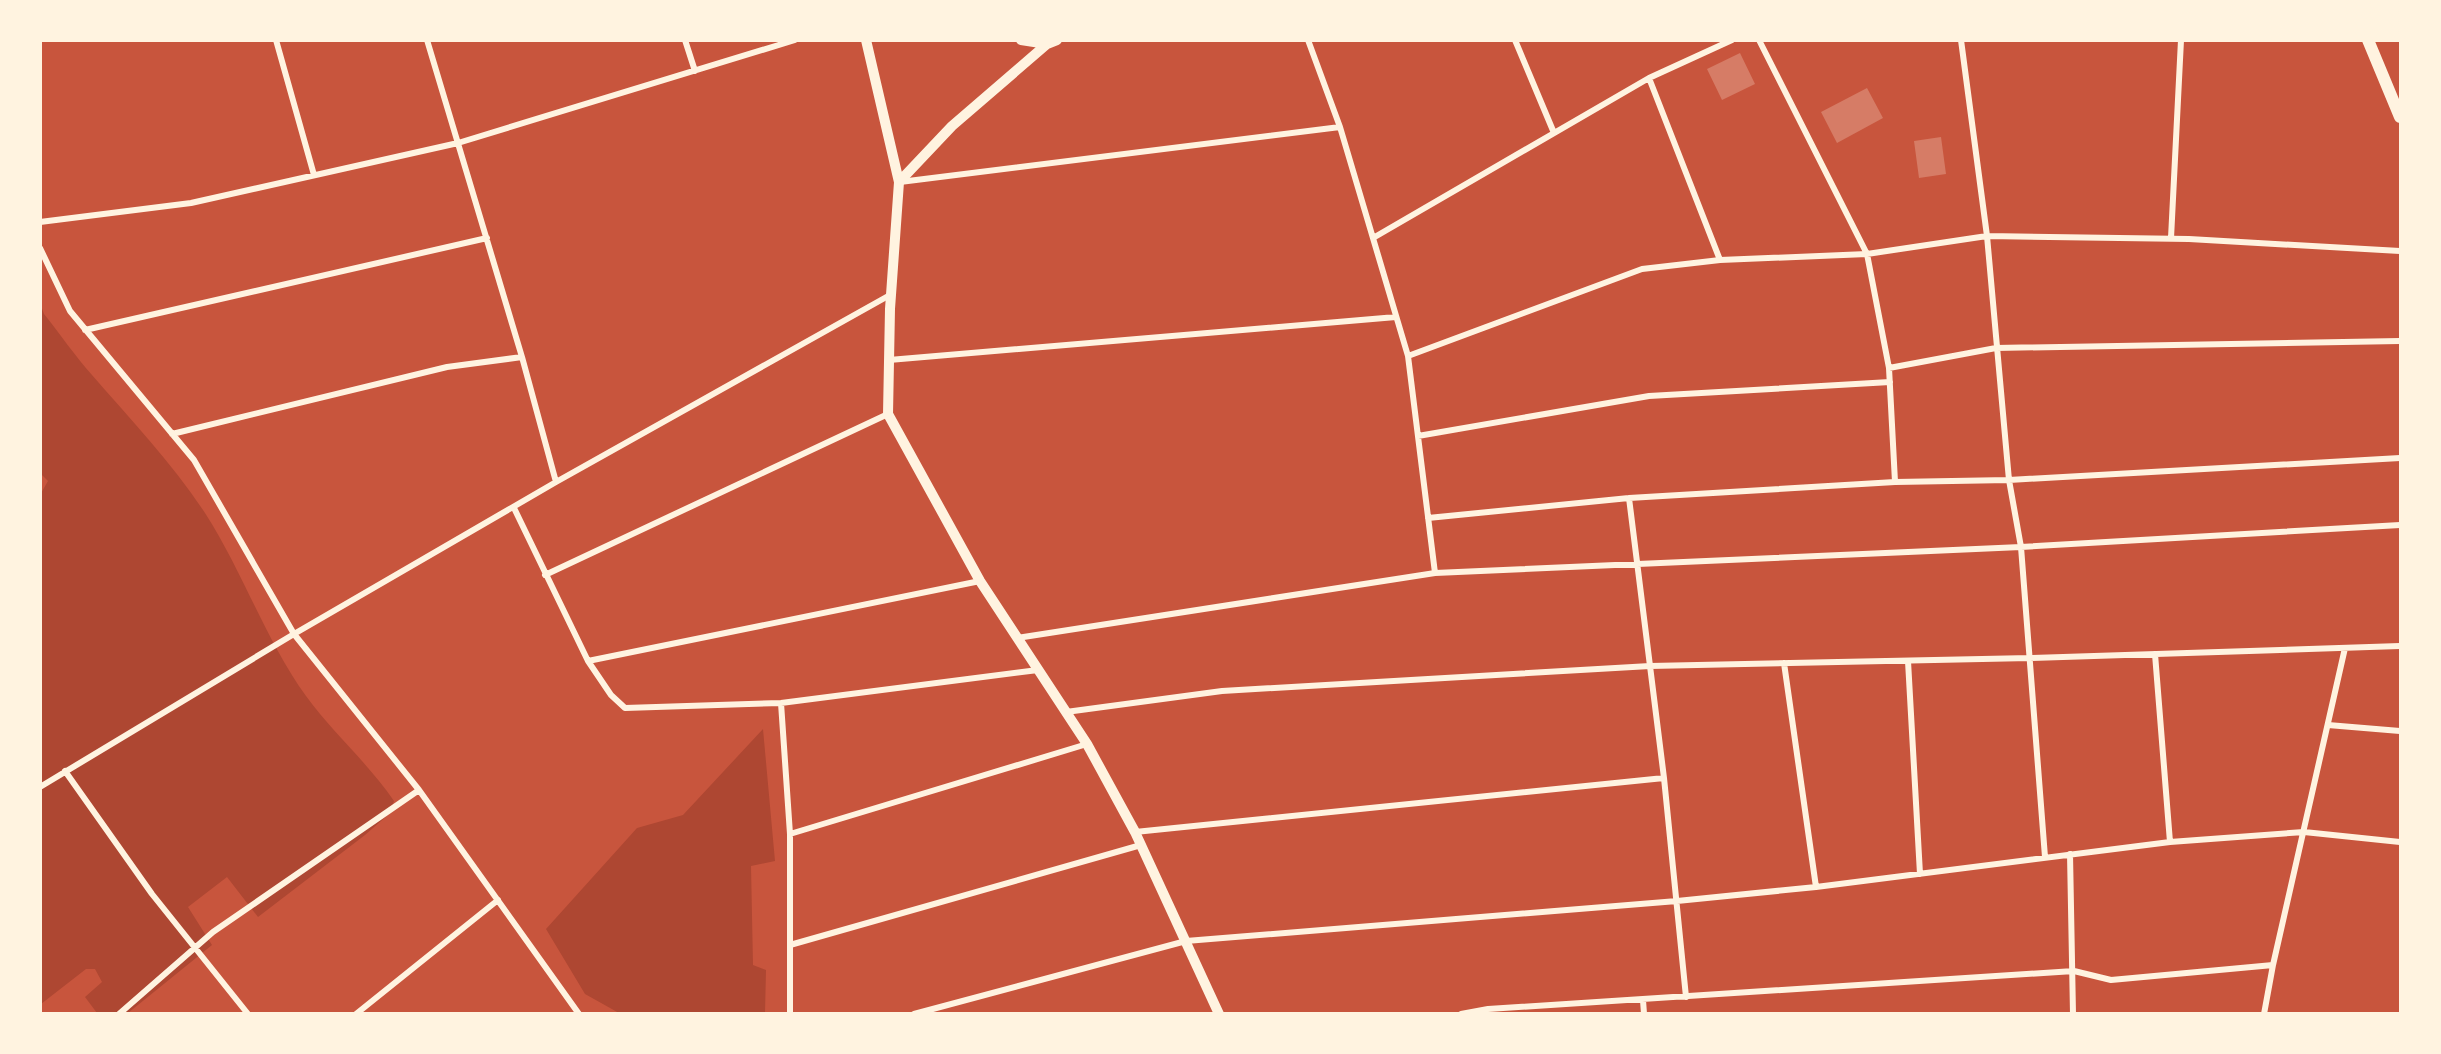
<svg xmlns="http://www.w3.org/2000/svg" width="2441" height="1054" font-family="'Space Grotesk',sans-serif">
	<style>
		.green { fill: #ae4732 }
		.building { fill: #d67c66 }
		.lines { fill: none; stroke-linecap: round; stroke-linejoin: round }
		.minor { stroke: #fff3e0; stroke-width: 6 }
		.tertiary { stroke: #fff3e0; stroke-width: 10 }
		.secondary { stroke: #fff3e0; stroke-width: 12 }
	</style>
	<rect width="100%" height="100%" fill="#c8553d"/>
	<path class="green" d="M 40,303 L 44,314 C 60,334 75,356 92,375 C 131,420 172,463 205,513 C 243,572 265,639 306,696 C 333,733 368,763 394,801 L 389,814 L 365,835 L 258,917 L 227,877 L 188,907 L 212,945 L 128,1013 L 97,1013 L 85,997 L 102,982 L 95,969 L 86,969 L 41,1004 L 40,495 L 48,481 L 40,473 Z
		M 763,729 L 775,861 L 751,866 L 753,965 L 766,970 L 765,1013 L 619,1013 L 585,994 L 546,929 L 637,828 L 683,815 Z"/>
	<path class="building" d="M 1740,53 L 1755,84 L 1722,100 L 1707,69 Z
		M 1867,88 L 1883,118 L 1837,143 L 1821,112 Z
		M 1941,137 L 1946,174 L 1919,178 L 1914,141 Z"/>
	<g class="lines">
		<path class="minor" d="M 276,40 L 314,175
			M 427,40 L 522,357 L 556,482
			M 685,40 L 695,71
			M 1308,40 L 1340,127 L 1408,356 L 1435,573
			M 1515,40 L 1554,133
			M 1759,40 L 1867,254 L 1889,368 L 1895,482
			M 1961,40 L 1987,236 L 2009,480 L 2021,547 L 2045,857
			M 1649,78 L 1720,260
			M 900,182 L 1340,127
			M 40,222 L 191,203 L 458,143 L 795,40
			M 1373,238 L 1649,78 L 1732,40
			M 2171,238 L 2181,40
			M 40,248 L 70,311 L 194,460 L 294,634 L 419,790 L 579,1014
			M 85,330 L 487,238
			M 1408,356 L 1642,269 L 1720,260 L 1867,254 L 1987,236 L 2189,239 L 2400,251
			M 889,360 L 1396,317
			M 1889,368 L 1996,348 L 2400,341
			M 172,434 L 447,367 L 522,357
			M 1418,436 L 1649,396 L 1890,382
			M 1629,498 L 1664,778 L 1686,997
			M 514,508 L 588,661 L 611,695 L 625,708 L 781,703 L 1038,670
			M 1428,518 L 1629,498 L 1895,482 L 2009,480 L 2400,458
			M 545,575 L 888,414
			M 1017,638 L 1435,573 L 2021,547 L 2400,525
			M 2155,654 L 2170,842
			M 588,661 L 980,581
			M 1908,661 L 1920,874
			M 1784,663 L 1816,887
			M 781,703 L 790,834 L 790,1014
			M 1066,712 L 1222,691 L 1650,666 L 2030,658 L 2400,646
			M 2328,725 L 2400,731
			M 65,771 L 152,894 L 248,1014
			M 40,787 L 294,634 L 556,482 L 890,295
			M 1135,832 L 1664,778
			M 790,834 L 1087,744
			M 2070,854 L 2073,1014
			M 790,945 L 1141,845
			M 1643,1000 L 1644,1014
			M 119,1014 L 213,932 L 419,790
			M 356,1014 L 498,900
			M 914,1014 L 1186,941 L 1677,901 L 1816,887 L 2170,842 L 2304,832 L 2400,842
			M 1461,1014 L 1488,1009 L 2074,971 L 2111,980 L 2273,965 L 2345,648
			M 2264,1014 L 2273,965"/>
		<path class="tertiary" d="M 866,40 L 899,182 L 890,309 L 888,414 L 980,581 L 1087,744 L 1135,832 L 1219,1014
			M 1021,40 L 1047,44 L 1057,40
			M 899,182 L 952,126 L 1047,44"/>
		<path class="secondary" d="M 2368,40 L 2400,117"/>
	</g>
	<rect width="2441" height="1054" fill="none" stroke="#fff3e0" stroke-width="84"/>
</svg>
